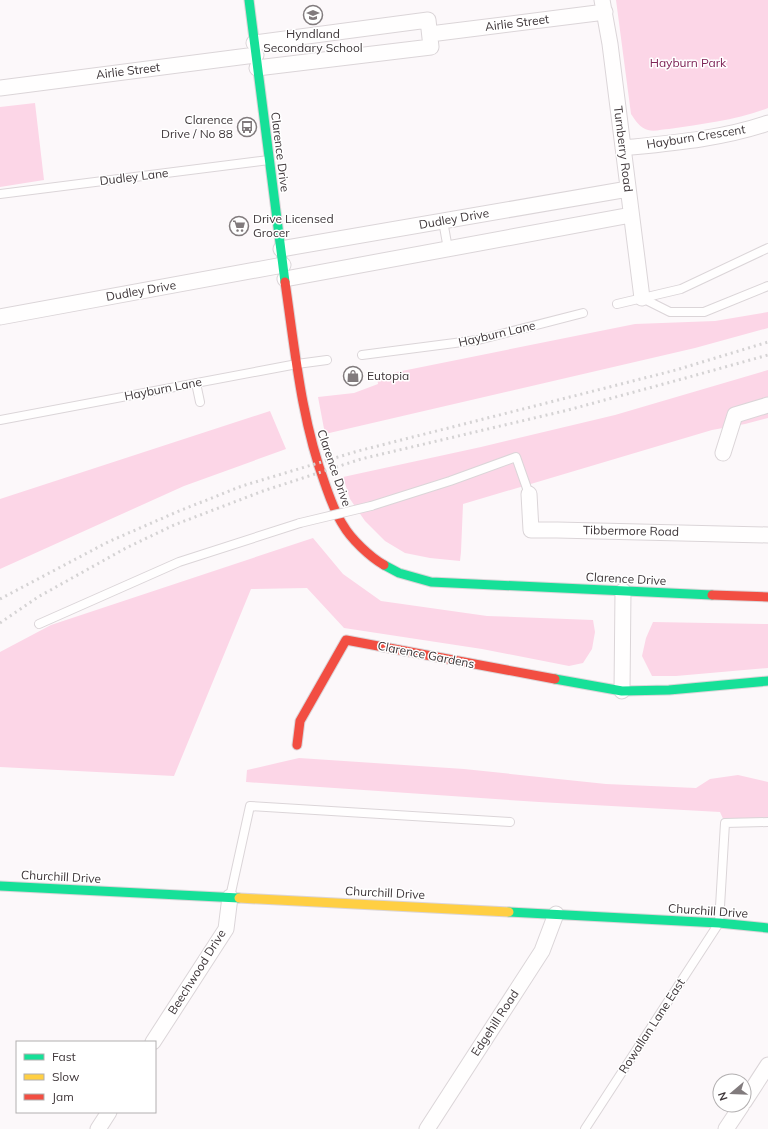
<svg xmlns="http://www.w3.org/2000/svg" width="768" height="1129" font-family="Mulish,sans-serif">
	<style>
		.green { fill: #fcd6e7 }
		.lines { fill: none; stroke-linecap: round; stroke-linejoin: round }
		.lane-casing { stroke: #dbd5d8; stroke-width: 10 }
		.street-casing { stroke: #dbd5d8; stroke-width: 17 }
		.fast-casing { stroke: #dbd5d8; stroke-width: 11 }
		.slow-casing { stroke: #dbd5d8; stroke-width: 11 }
		.jam-casing { stroke: #dbd5d8; stroke-width: 11 }
		.lane { stroke: #fffefe; stroke-width: 8 }
		.street { stroke: #fffefe; stroke-width: 15 }
		.fast { stroke: #16e098; stroke-width: 9 }
		.slow { stroke: #ffcf43; stroke-width: 9 }
		.jam { stroke: #f24e42; stroke-width: 9 }
		.rail { stroke: #d5d3d4; stroke-width: 3; stroke-dasharray: 2 4; stroke-linecap: butt }
		.lane-bridge-casing { stroke: #dbd5d8; stroke-width: 10; stroke-linecap: butt }
		.lane-bridge { stroke: #fffefe; stroke-width: 8 }
		.labels { text-anchor: middle; stroke-width: 3; stroke-linejoin: round; paint-order: stroke }
		.street-label { font-size: 12px; fill: #3f373a; stroke: #fff }
		.poi-label { font-size: 12px; fill: #3f373a; stroke: #fff; text-anchor: start }
		.park-label { font-size: 12px; fill: #7e2356; stroke: #fff }
	</style>
	<rect width="100%" height="100%" fill="#fcf8fa"/>
	<path class="green" d="M 616,0 L 768,0 L 768,108 C 737,120 702,124 669,129 C 663,129 654,132 648,130 C 640,128 635,120 631,114 Z
		M 35,103 L 44,180 L 0,187 L 0,107 Z
		M 768,312 L 768,328 L 695,348 L 325,434 L 318,397 L 354,393 L 378,384 L 377,376 L 635,324 L 715,321 Z
		M 768,370 L 768,418 L 745,424 L 712,430 L 463,504 L 461,552 L 460,561 L 430,558 L 405,553 L 385,541 L 365,521 L 350,499 L 343,477 L 481,447 L 615,415 Z
		M 270,411 L 286,449 L 184,486 L 0,569 L 0,499 Z
		M 313,538 L 343,574 L 381,601 L 487,616 L 593,620 L 595,632 L 592,649 L 583,663 L 569,666 L 482,649 L 344,628 L 307,588 L 251,589 L 174,776 L 0,767 L 0,652 L 51,625 Z
		M 653,622 L 768,624 L 768,668 L 676,676 L 652,676 L 642,656 L 646,638 Z
		M 299,758 L 464,769 L 606,784 L 696,788 L 710,779 L 738,775 L 768,782 L 768,822 L 725,823 L 720,812 L 539,802 L 246,782 L 247,770 Z"/>
	<g class="lines">
		<g class="lane-casing">
			<path id="lane" d="M 0,194 L 269,160
				M 443,221 L 448,249
				M 642,298 L 670,312 L 704,312 L 768,286
				M 617,304 L 681,289 L 768,248
				M 362,355 L 478,340 L 583,313
				M 196,383 L 200,402
				M 0,420 L 297,364 L 327,360
				M 371,506 L 450,481 L 516,457 L 529,494
				M 39,624 L 179,562 L 300,523
				M 230,897 L 250,806 L 510,822
				M 585,1129 L 719,923 L 725,823 L 768,822"/>
		</g>
		<g class="street-casing">
			<path id="street" d="M 602,0 L 610,44 L 642,298
				M 430,34 L 605,12
				M 254,43 L 428,20 L 431,47 L 257,68
				M 0,88 L 256,55
				M 623,148 C 672,143 721,139 768,123
				M 281,249 L 628,189
				M 285,279 L 631,215
				M 0,317 L 283,265
				M 723,453 L 735,415 L 768,405
				M 529,494 L 531,530 L 557,530 L 768,535
				M 622,691 L 623,591
				M 153,1042 L 226,929 L 230,897
				M 744,1102 L 768,1065
				M 98,1129 L 109,1112
				M 427,1129 L 542,951 L 556,914
				M 726,1129 L 742,1105"/>
		</g>
		<g class="fast-casing">
			<path id="fast" d="M 249,0 L 285,282
				M 384,565 L 399,573 L 431,582 L 712,595
				M 555,679 L 622,691 L 669,690 L 768,681
				M 0,886 L 239,898
				M 509,912 L 719,923 L 768,928"/>
		</g>
		<g class="slow-casing">
			<path id="slow" d="M 239,898 L 509,912"/>
		</g>
		<g class="jam-casing">
			<path id="jam" d="M 285,282 C 295,350 301,419 325,484 C 330,498 335,513 343,525 C 351,539 370,557 384,565
				M 712,595 L 768,597
				M 297,745 L 300,721 L 346,640 L 555,679"/>
		</g>
		<use href="#lane" class="lane"/>
		<use href="#street" class="street"/>
		<use href="#fast" class="fast"/>
		<use href="#slow" class="slow"/>
		<use href="#jam" class="jam"/>
		<path class="rail" d="M 0,599 L 108,542 L 179,511 L 242,486 L 358,451 L 676,370 L 768,342
			M 0,623 L 38,597 L 126,548 L 174,525 L 263,491 L 361,459 L 568,410 L 682,379 L 768,355"/>
		<g class="lane-bridge-casing">
			<path id="lane-bridge" d="M 300,523 L 371,506"/>
		</g>
		<use href="#lane-bridge" class="lane-bridge"/>
	</g>
	<defs>
		<g id="school-ring" transform="scale(1)"><circle r="9.5" fill="#fff" stroke="#817b7d" stroke-width="1.5"/><path d="M0-5L7-2L0 1L-7-2ZM-4 1L0 2.5L4 1V4Q0 6-4 4Z" fill="#817b7d"/></g>
		<g id="bus-ring" transform="scale(1)"><circle r="9.5" fill="#fff" stroke="#817b7d" stroke-width="1.5"/><path d="M-5-6H5V4H4V6H2V4H-2V6H-4V4H-5ZM-3.5-4V0h7V-4ZM-3.5 1.2v1.5H-2V1.2ZM2 1.2v1.5H3.5V1.2Z" fill="#817b7d"/></g>
		<g id="supermarket-ring" transform="scale(1)"><circle r="9.5" fill="#fff" stroke="#817b7d" stroke-width="1.5"/><path d="M-6-5.5h2.5l.6 2H6L4.5 2H-2.5L-4.4-4H-6ZM-1.5 3.2a1.3 1.3 0 1 0 .1 0ZM3 3.2a1.3 1.3 0 1 0 .1 0Z" fill="#817b7d"/></g>
		<g id="shop-ring" transform="scale(1)"><circle r="9.5" fill="#fff" stroke="#817b7d" stroke-width="1.5"/><path d="M-5-2.5h2.3a2.7 3.5 0 0 1 5.4 0H5L5.5 6h-11ZM-1.5-2.5h3a1.5 2.3 0 0 0-3 0Z" fill="#817b7d"/></g>
	</defs>
	<g fill-rule="evenodd">
		<use href="#school-ring" x="313" y="15"/>
		<use href="#bus-ring" x="247" y="127"/>
		<use href="#supermarket-ring" x="239" y="226"/>
		<use href="#shop-ring" x="353" y="376"/>
	</g>
	<g class="labels">
		<g class="street-label">
			<text transform="translate(517 23) rotate(-7)" y="4">Airlie Street</text>
			<text transform="translate(128 71) rotate(-7)" y="4">Airlie Street</text>
			<text transform="translate(696 137) rotate(-9)" y="4">Hayburn Crescent</text>
			<text transform="translate(623 149) rotate(83)" y="4">Turnberry Road</text>
			<text transform="translate(280 152) rotate(83)" y="4">Clarence Drive</text>
			<text transform="translate(134 177) rotate(-7)" y="4">Dudley Lane</text>
			<text transform="translate(454 219) rotate(-10)" y="4">Dudley Drive</text>
			<text transform="translate(141 291) rotate(-10)" y="4">Dudley Drive</text>
			<text transform="translate(497 334) rotate(-13)" y="4">Hayburn Lane</text>
			<text transform="translate(163 389) rotate(-11)" y="4">Hayburn Lane</text>
			<text transform="translate(334 468) rotate(71)" y="4">Clarence Drive</text>
			<text transform="translate(631 531) rotate(1)" y="4">Tibbermore Road</text>
			<text transform="translate(626 579) rotate(3)" y="4">Clarence Drive</text>
			<text transform="translate(426 655) rotate(11)" y="4">Clarence Gardens</text>
			<text transform="translate(61 877) rotate(3)" y="4">Churchill Drive</text>
			<text transform="translate(385 893) rotate(3)" y="4">Churchill Drive</text>
			<text transform="translate(708 911) rotate(4)" y="4">Churchill Drive</text>
			<text transform="translate(197 972) rotate(-58)" y="4">Beechwood Drive</text>
			<text transform="translate(495 1023) rotate(-57)" y="4">Edgehill Road</text>
			<text transform="translate(652 1026) rotate(-57)" y="4">Rowallan Lane East</text>
		</g>
		<g class="poi-label">
			<text x="313" y="38" text-anchor="middle">Hyndland<tspan x="313" dy="14">Secondary School</tspan></text>
			<text x="233" y="124" text-anchor="end">Clarence<tspan x="233" dy="14">Drive / No 88</tspan></text>
			<text x="253" y="223">Drive Licensed<tspan x="253" dy="14">Grocer</tspan></text>
			<text x="367" y="380">Eutopia</text>
		</g>
		<g class="park-label">
			<text x="688" y="67">Hayburn Park</text>
		</g>
	</g>
	<rect x="16" y="1041" width="140" height="72" fill="#ffffff" stroke="#b2afb0"/>
	<rect x="24" y="1054" width="20" height="6" fill="#16e098" stroke="#b2afb0"/>
	<text x="52" y="1061" font-size="12" fill="#3f373a">Fast</text>
	<rect x="24" y="1074" width="20" height="6" fill="#ffcf43" stroke="#b2afb0"/>
	<text x="52" y="1081" font-size="12" fill="#3f373a">Slow</text>
	<rect x="24" y="1094" width="20" height="6" fill="#f24e42" stroke="#b2afb0"/>
	<text x="52" y="1101" font-size="12" fill="#3f373a">Jam</text>
	<g transform="translate(732 1093) rotate(251)"><circle r="19" fill="#ffffff" stroke="#b2afb0"/>
	<path d="M0-3L7 15L0 10L-7 15Z" fill="#817b7d"/>
	<text y="-6" font-size="11" font-weight="bold" text-anchor="middle" fill="#3f373a">N</text>
	</g>
</svg>
